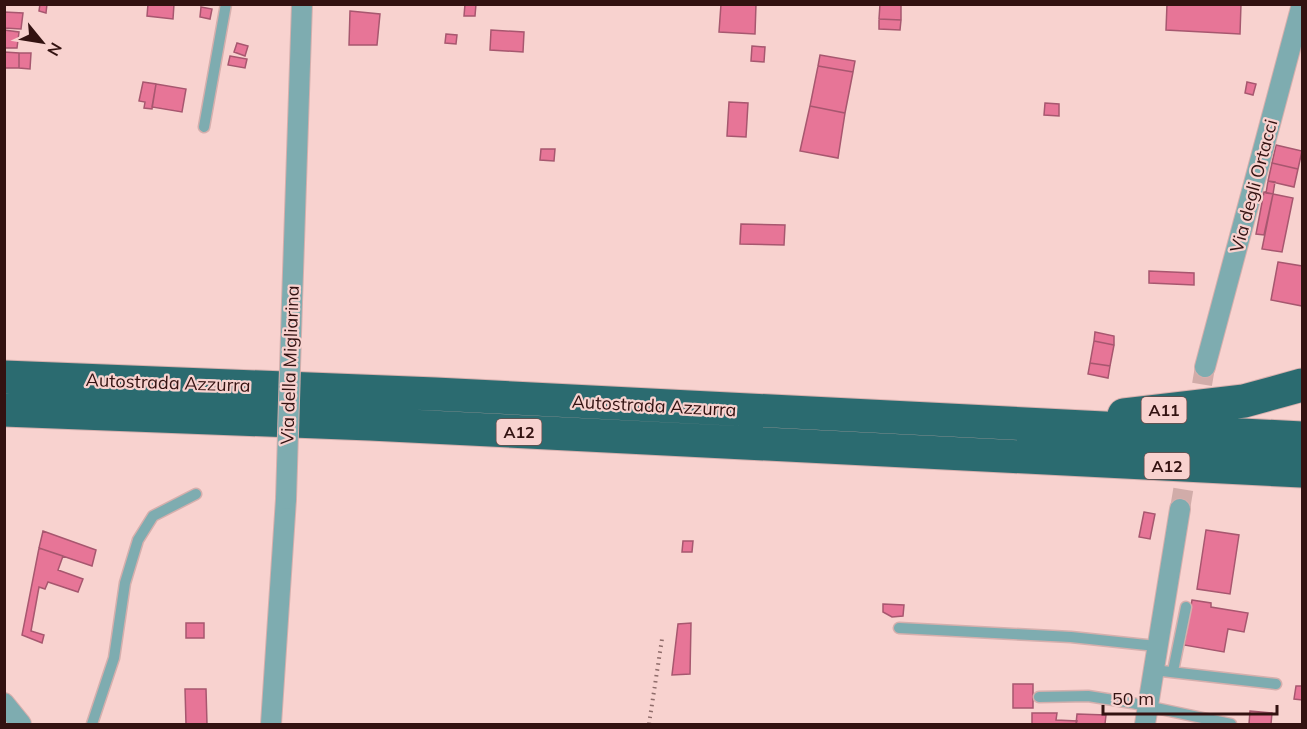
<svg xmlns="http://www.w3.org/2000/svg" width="1307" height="729" font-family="Mulish,sans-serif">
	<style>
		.building { fill: #e77597; stroke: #a7576f; stroke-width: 1.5 }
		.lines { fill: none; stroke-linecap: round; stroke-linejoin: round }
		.street-tunnel { stroke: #d1aca9; stroke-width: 20; stroke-dasharray: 20 10; stroke-linecap: butt }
		.lane-casing { stroke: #d5afad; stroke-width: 13 }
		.street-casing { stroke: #d5afad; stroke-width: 22 }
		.highway-casing { stroke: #d5afad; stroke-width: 35 }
		.path { stroke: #8f6c6a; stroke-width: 4; stroke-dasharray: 1.5 4.5; stroke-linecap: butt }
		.lane { stroke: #7eacb0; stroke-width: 10 }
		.street { stroke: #7eacb0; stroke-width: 20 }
		.highway { stroke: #2b6b70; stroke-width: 33 }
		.street-bridge-casing { stroke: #d5afad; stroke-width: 22; stroke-linecap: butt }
		.street-bridge { stroke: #7eacb0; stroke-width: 20 }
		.labels { text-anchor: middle; stroke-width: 4.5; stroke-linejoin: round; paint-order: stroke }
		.shield { fill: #f8d2cf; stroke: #6e4c4a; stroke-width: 1.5 }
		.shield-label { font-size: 16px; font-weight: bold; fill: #331211 }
		.street-label { font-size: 18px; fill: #331211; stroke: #f8d2cf }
	</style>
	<rect width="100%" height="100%" fill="#f8d2cf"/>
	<path class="building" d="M 40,4 L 47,4 L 46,13 L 39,11 Z
		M 148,4 L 174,4 L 173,19 L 147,16 Z
		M 476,4 L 475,16 L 464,16 L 465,4 Z
		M 721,4 L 756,4 L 755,34 L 719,32 Z
		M 880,4 L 901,4 L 901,20 L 879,19 Z
		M 1167,4 L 1241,4 L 1240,34 L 1166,30 Z
		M 201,7 L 212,9 L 210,19 L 200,17 Z
		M 350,11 L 380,14 L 377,45 L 349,45 Z
		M 4,12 L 23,13 L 21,29 L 4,28 Z
		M 879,19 L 901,20 L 900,30 L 879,29 Z
		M 4,30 L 19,32 L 17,48 L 4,48 Z
		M 491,30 L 524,32 L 523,52 L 490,50 Z
		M 446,34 L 457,35 L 456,44 L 445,43 Z
		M 237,43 L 248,46 L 245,56 L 234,52 Z
		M 752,46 L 765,47 L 764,62 L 751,61 Z
		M 4,52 L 19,53 L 19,68 L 5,68 Z
		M 19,53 L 31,53 L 30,69 L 19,68 Z
		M 820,55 L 855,61 L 853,72 L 818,66 Z
		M 230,56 L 247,59 L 245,68 L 228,65 Z
		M 818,66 L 853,72 L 845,113 L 810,106 Z
		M 143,82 L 156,84 L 152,109 L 144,108 L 145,102 L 139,101 Z
		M 1247,82 L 1256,84 L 1253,95 L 1245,93 Z
		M 156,84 L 186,89 L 182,112 L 152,107 Z
		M 729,102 L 748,103 L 746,137 L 727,136 Z
		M 1045,103 L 1059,104 L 1059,116 L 1044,115 Z
		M 810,106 L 845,113 L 838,158 L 800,151 Z
		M 1276,145 L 1302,151 L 1298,169 L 1272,163 Z
		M 541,149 L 555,149 L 554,161 L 540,160 Z
		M 1272,163 L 1298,169 L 1294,187 L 1268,181 Z
		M 1268,181 L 1275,182 L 1273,194 L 1266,193 Z
		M 1264,192 L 1273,194 L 1264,235 L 1256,234 Z
		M 1273,194 L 1293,198 L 1282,252 L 1262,249 Z
		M 741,224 L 785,225 L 784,245 L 740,244 Z
		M 1278,262 L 1302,266 L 1302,306 L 1271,300 Z
		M 1149,271 L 1194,273 L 1194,285 L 1149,283 Z
		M 1095,332 L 1114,336 L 1114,345 L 1094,341 Z
		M 1094,341 L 1114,345 L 1110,366 L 1090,363 Z
		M 1090,363 L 1110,366 L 1108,378 L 1088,374 Z
		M 1144,512 L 1155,514 L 1150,539 L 1139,537 Z
		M 1206,530 L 1239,535 L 1230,594 L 1197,589 Z
		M 43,531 L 96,550 L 92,566 L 39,548 Z
		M 683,541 L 693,541 L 692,552 L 682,552 Z
		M 39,548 L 63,556 L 58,570 L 83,579 L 78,592 L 48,582 L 45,589 L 39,587 L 31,631 L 44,635 L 42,643 L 22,635 Z
		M 1192,600 L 1211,603 L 1211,607 L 1248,613 L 1244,632 L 1228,629 L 1224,652 L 1184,645 Z
		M 883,604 L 904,605 L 903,616 L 892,617 L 883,612 Z
		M 186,623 L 204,623 L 204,638 L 186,638 Z
		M 691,623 L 690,674 L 672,675 L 678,624 Z
		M 1013,684 L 1033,684 L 1033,708 L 1013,708 Z
		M 1296,686 L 1302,686 L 1302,700 L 1294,699 Z
		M 185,689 L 206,689 L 207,724 L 186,724 Z
		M 1250,711 L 1272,713 L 1271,724 L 1249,724 Z
		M 1032,713 L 1057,713 L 1056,720 L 1077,721 L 1076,724 L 1032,724 Z
		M 1077,714 L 1106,715 L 1105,724 L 1076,724 Z"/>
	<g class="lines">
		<path class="street-tunnel" d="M 1197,414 L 1205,367
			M 1180,509 L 1189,455"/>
		<g class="lane-casing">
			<path id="lane" d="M 204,127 L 226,4
				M 899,628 L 1071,637 L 1156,646
				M 1153,670 L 1276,684
				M 1173,671 L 1186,607
				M 1039,697 L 1088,696 L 1132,703 L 1231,724
				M 92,724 L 114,658 L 125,583 L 138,540 L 153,516 L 196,494"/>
		</g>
		<g class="street-casing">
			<path id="street" d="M 292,302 L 302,4
				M 1205,367 L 1302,4
				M 4,703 L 21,724
				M 271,724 L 286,499
				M 1145,724 L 1180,509"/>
		</g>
		<g class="highway-casing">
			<path id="highway" d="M 4,377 L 435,394 L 1302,438
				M 4,410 L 370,424 L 1302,471
				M 1124,415 L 1244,401 L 1302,385"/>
		</g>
		<path class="path" d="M 649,724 L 662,639"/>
		<use href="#lane" class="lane"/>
		<use href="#street" class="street"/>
		<use href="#highway" class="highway"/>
		<g class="street-bridge-casing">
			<path id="street-bridge" d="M 286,499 L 292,302"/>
		</g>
		<use href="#street-bridge" class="street-bridge"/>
	</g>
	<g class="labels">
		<g class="shield">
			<rect x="1141.5" y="397" width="45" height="26" rx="4.5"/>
			<rect x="496.5" y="419" width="45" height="26" rx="4.5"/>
			<rect x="1144.5" y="453" width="45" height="26" rx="4.5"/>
		</g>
		<g class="shield-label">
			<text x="1164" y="416">A11</text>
			<text x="519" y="438">A12</text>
			<text x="1167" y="472">A12</text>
		</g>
		<g class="street-label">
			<text transform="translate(1254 186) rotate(-75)" y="6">Via degli Ortacci</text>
			<text transform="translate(290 365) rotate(-88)" y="6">Via della Migliarina</text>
			<text transform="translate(168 383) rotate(2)" y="6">Autostrada Azzurra</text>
			<text transform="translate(654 406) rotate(3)" y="6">Autostrada Azzurra</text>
		</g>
	</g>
	<rect width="1307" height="729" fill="none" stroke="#331211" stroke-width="12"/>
	<g transform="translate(42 42) rotate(120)" stroke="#f8d2cf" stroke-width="4.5" paint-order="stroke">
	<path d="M0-4.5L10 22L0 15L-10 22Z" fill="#331211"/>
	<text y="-9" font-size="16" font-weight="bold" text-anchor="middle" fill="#331211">N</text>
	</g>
	<path d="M1103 705v9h174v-9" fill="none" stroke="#331211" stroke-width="3"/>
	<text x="1112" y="705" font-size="18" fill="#331211" stroke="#f8d2cf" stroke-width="4.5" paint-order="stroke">50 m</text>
</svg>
